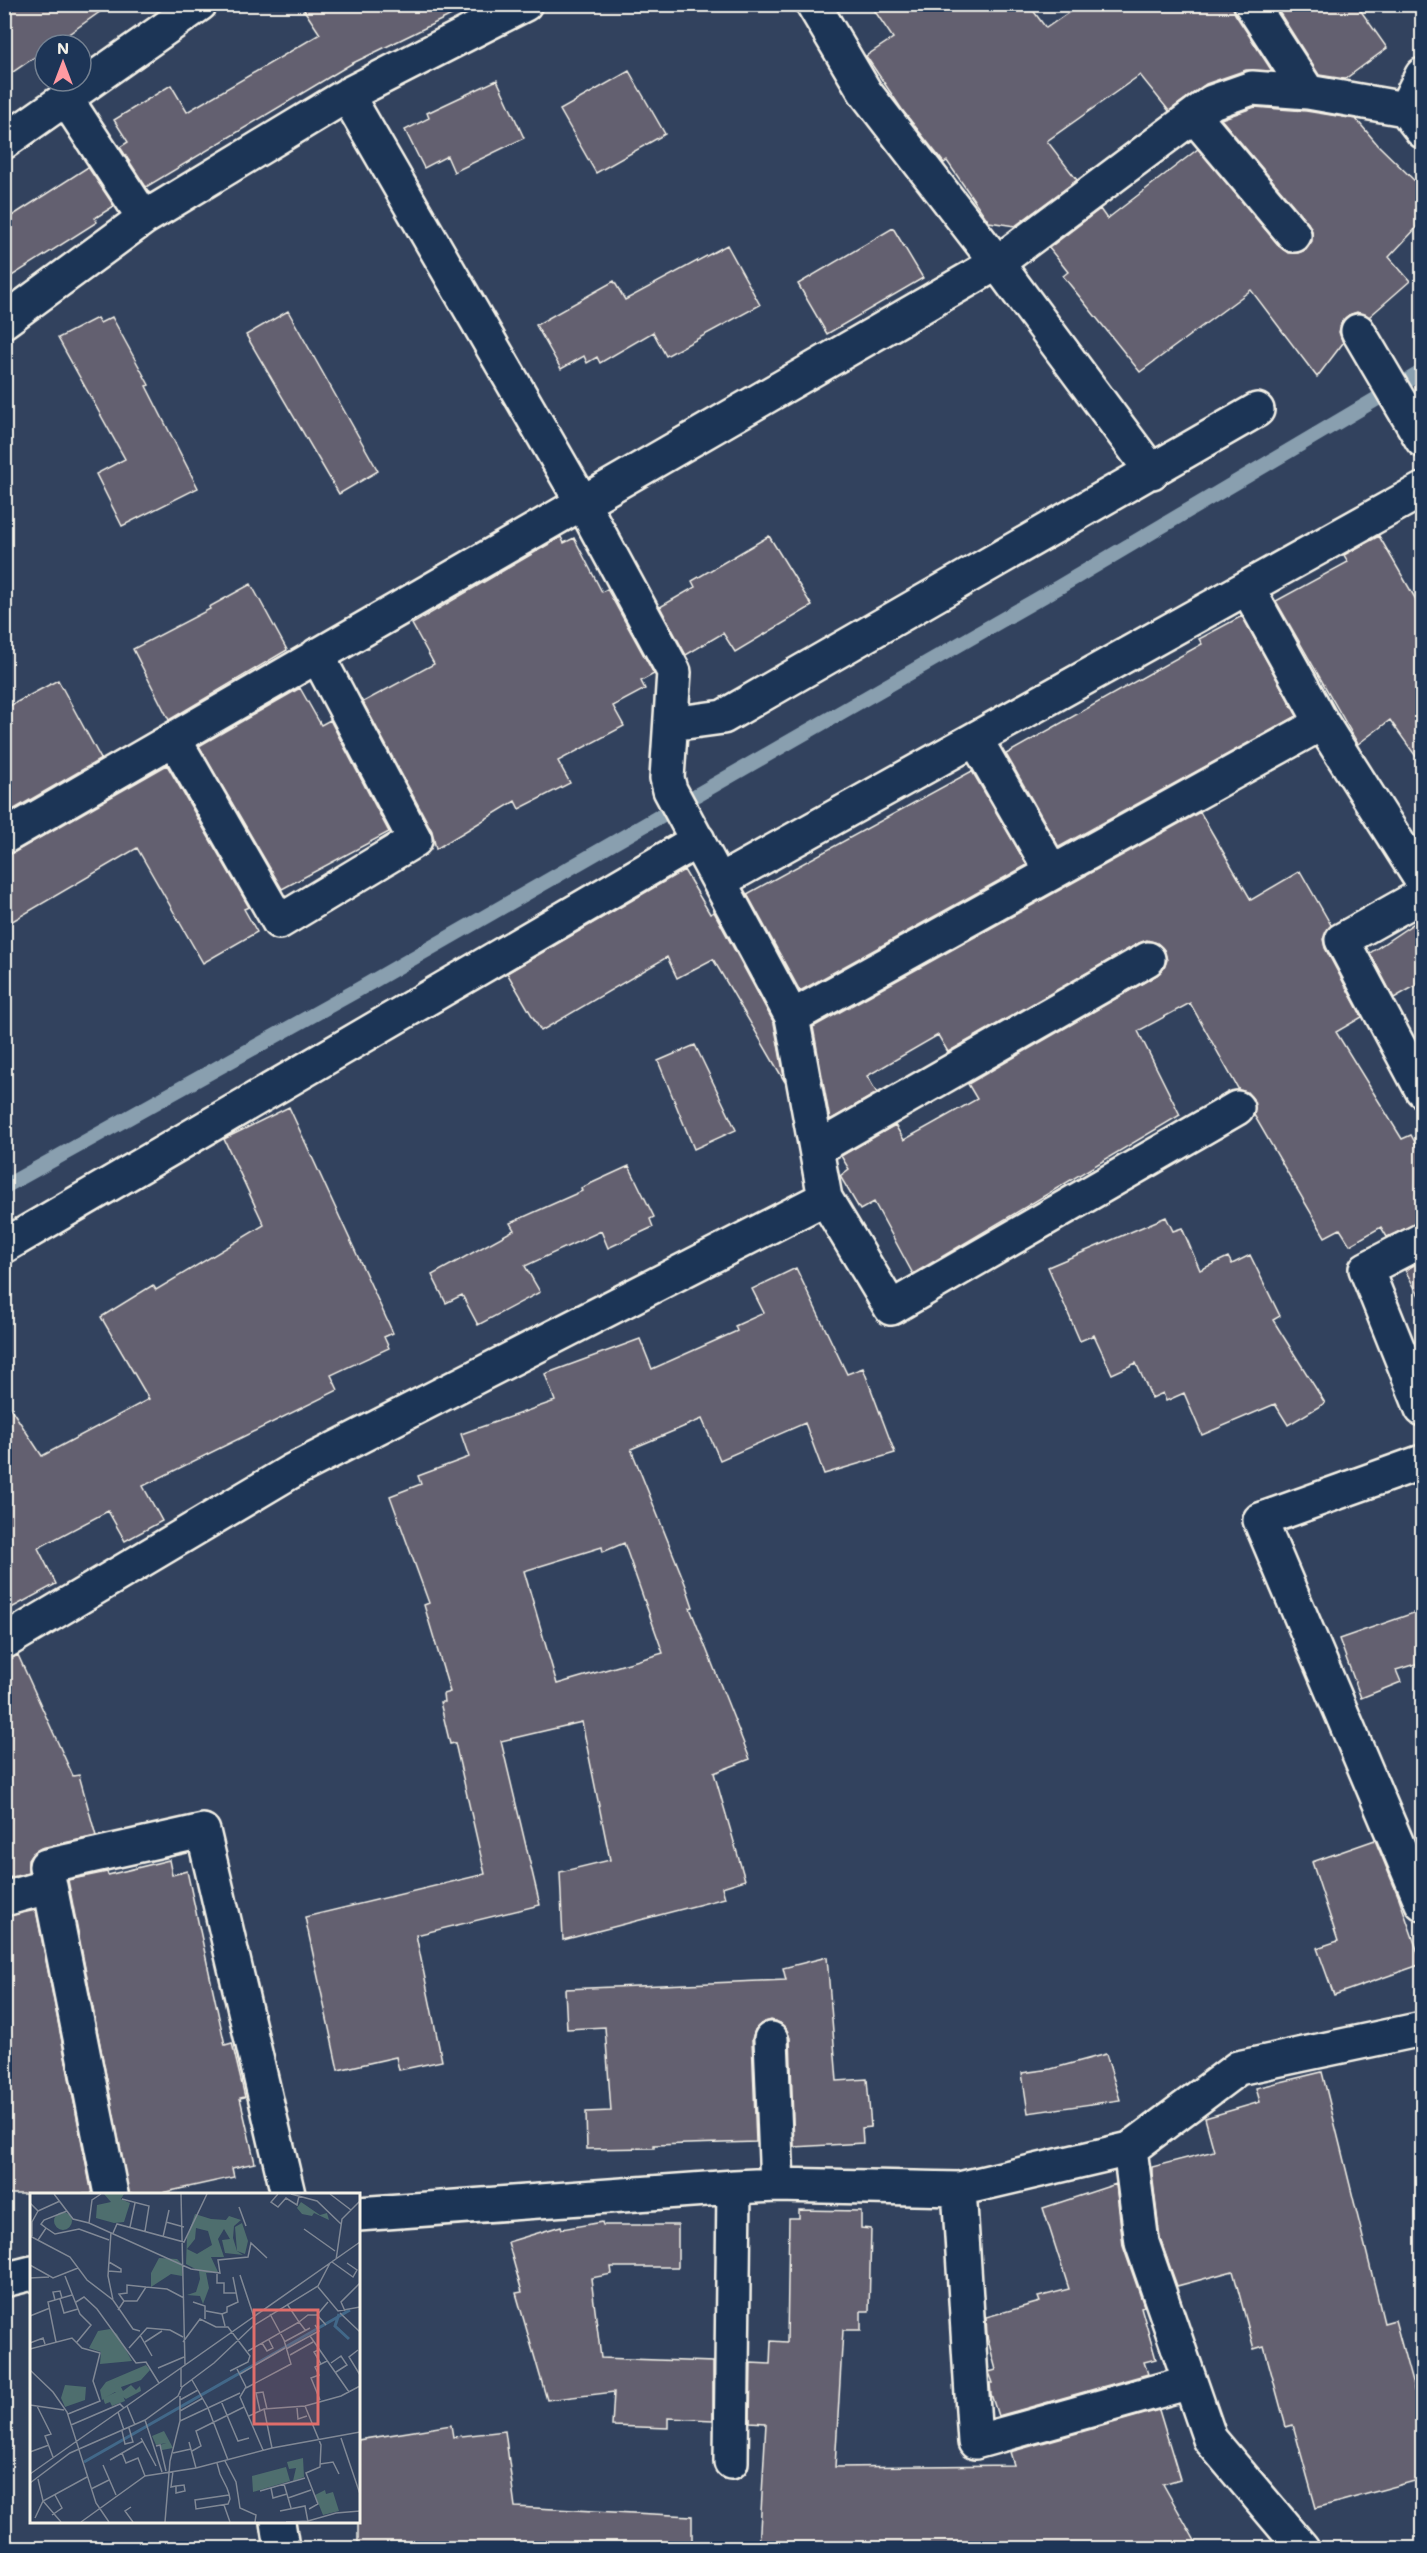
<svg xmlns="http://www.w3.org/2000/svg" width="1427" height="2553" font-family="Mali,sans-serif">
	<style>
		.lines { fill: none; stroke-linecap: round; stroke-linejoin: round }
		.stream { stroke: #899faf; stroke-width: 15 }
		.building { fill: #646070; stroke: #f4f1e8; stroke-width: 1.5; fill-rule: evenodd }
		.minor-casing { stroke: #f4f1e8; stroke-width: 38 }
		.major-casing { stroke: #f4f1e8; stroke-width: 38 }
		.minor { stroke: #1d3557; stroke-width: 33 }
		.major { stroke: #1d3557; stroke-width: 33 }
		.inset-river { fill: none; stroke: #426889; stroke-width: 3 }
		.inset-road { fill: none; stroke: #808895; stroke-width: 1.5 }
		.view { fill: #e06e6b; fill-opacity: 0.15; stroke: #e06e6b; stroke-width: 3 }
		.inset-edge { fill: none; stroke: #f4f1e8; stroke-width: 3 }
	</style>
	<rect width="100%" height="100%" fill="#32425e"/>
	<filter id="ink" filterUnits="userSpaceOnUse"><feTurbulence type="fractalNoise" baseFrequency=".0167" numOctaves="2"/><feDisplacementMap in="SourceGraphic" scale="12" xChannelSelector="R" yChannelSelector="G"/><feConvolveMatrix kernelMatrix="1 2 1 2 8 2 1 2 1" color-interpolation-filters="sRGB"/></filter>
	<g filter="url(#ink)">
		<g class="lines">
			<path class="stream" d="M 4,1187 L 354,992 L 1059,587 L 1422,372"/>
		</g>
		<path class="building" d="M 4,4 L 111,4 L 53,45 L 45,45 L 45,50 L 4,78 Z
			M 300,4 L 474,4 L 351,64 L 146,187 L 120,147 L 128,142 L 114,120 L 171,85 L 187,112 L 320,34 Z
			M 870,4 L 1029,5 L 1046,28 L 1081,4 L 1232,4 L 1235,14 L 1272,71 L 1246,70 L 1206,84 L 1169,111 L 1140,75 L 1047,141 L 1077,180 L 1015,226 L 989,222 L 947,161 L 944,163 L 903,111 L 866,56 L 893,38 Z
			M 1274,4 L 1356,4 L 1387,48 L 1345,79 L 1319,75 Z
			M 629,71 L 665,134 L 596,173 L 560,110 Z
			M 497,80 L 524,138 L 454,172 L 447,156 L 424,168 L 405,130 L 429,118 L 427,113 Z
			M 1255,107 L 1306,111 L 1356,119 L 1378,145 L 1422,188 L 1422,222 L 1389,257 L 1410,281 L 1369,317 L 1357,312 L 1349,315 L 1342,321 L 1339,332 L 1343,343 L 1317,377 L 1251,290 L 1140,372 L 1063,276 L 1068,272 L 1049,248 L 1100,209 L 1107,219 L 1198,149 L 1280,247 L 1288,253 L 1298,253 L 1306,250 L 1312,241 L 1312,231 L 1308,223 L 1221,119 Z
			M 88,167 L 114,206 L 95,218 L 97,222 L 4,281 L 4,221 Z
			M 893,228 L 923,278 L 827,334 L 798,284 Z
			M 727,245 L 760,305 L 666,356 L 653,332 L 600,363 L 597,357 L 587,363 L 584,356 L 561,369 L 536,325 L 614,281 L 625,300 Z
			M 288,311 L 378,471 L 339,494 L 246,335 Z
			M 112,317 L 149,385 L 146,386 L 198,488 L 122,526 L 96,474 L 125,459 L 58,338 L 97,318 L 100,323 Z
			M 769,536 L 812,606 L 735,652 L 723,633 L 686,655 L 660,607 L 695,587 L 692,581 Z
			M 1379,536 L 1422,610 L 1422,765 L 1390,720 L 1358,744 L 1276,601 L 1348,562 L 1344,555 Z
			M 561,537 L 564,543 L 574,538 L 602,592 L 607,589 L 654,674 L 641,681 L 645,689 L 613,706 L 624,726 L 558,761 L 570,783 L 519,809 L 515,801 L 436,849 L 432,831 L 363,702 L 434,664 L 412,624 Z
			M 251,584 L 287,650 L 169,720 L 133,649 L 210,609 L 209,607 Z
			M 1242,616 L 1297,716 L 1059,847 L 1006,754 L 1202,644 L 1199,639 Z
			M 58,680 L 101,759 L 4,815 L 4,709 Z
			M 300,688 L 321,725 L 330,720 L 389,832 L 282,889 L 199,746 Z
			M 167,765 L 249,907 L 244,909 L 257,932 L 203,963 L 137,848 L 4,926 L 4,856 L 13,853 Z
			M 972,771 L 1027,865 L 800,991 L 747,894 Z
			M 1200,812 L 1251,900 L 1300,871 L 1331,925 L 1323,939 L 1325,948 L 1362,1017 L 1336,1032 L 1402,1139 L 1411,1135 L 1422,1155 L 1422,1221 L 1387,1237 L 1381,1227 L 1350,1245 L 1340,1229 L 1325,1237 L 1254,1115 L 1253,1099 L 1247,1092 L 1239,1090 L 1190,1003 L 1138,1031 L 1180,1115 L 913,1274 L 874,1202 L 860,1210 L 840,1176 L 849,1169 L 841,1156 L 895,1125 L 904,1140 L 977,1099 L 968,1084 L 1157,975 L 1164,968 L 1167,960 L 1164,950 L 1157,943 L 1147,940 L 1139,943 L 948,1052 L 938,1035 L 867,1076 L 877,1093 L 830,1120 L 813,1027 Z
			M 684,870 L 710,914 L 714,912 L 774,1023 L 785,1082 L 713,959 L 677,978 L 667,957 L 541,1031 L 507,973 Z
			M 1422,918 L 1422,982 L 1394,998 L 1370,953 Z
			M 695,1045 L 736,1130 L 694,1149 L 658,1061 Z
			M 289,1107 L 393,1333 L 384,1337 L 389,1348 L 331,1375 L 338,1390 L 143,1486 L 162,1521 L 125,1541 L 108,1511 L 38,1548 L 56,1584 L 4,1612 L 4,1398 L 42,1456 L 149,1399 L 101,1317 L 153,1285 L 156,1290 L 264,1225 L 224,1139 Z
			M 629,1166 L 654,1217 L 650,1219 L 653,1227 L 608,1248 L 601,1231 L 525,1266 L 540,1292 L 478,1325 L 462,1295 L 446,1303 L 432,1275 L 514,1230 L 510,1223 L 582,1191 L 581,1188 Z
			M 1166,1217 L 1173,1231 L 1182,1228 L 1200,1270 L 1228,1257 L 1232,1264 L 1250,1255 L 1280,1316 L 1273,1320 L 1325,1403 L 1288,1425 L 1275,1404 L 1202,1435 L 1184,1393 L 1166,1401 L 1163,1393 L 1152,1398 L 1136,1363 L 1112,1374 L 1094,1335 L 1080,1341 L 1048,1267 Z
			M 1422,1261 L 1422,1301 L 1405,1270 Z
			M 796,1268 L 847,1374 L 863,1368 L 895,1453 L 824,1474 L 805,1423 L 720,1460 L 702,1419 L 631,1449 L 686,1586 L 693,1607 L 690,1608 L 750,1759 L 714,1773 L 745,1880 L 722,1887 L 725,1898 L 563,1940 L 560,1872 L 610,1860 L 582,1722 L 501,1741 L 540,1905 L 416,1935 L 442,2061 L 399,2070 L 396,2057 L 338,2070 L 305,1917 L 485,1874 L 455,1743 L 450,1744 L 440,1702 L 444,1702 L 443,1694 L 450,1692 L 424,1605 L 429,1603 L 390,1496 L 421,1484 L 418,1476 L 469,1457 L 461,1434 L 555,1401 L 545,1374 L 640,1339 L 652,1369 L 737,1331 L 735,1326 L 764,1313 L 752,1289 ZM 624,1543 L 663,1653 L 557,1684 L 524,1571 L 602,1547 L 603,1552 Z
			M 1422,1610 L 1422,1662 L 1396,1670 L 1401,1682 L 1361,1698 L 1339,1639 Z
			M 18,1655 L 73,1776 L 79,1775 L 96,1836 L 41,1848 L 33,1853 L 28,1860 L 28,1873 L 4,1879 L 4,1661 Z
			M 1375,1840 L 1399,1898 L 1422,1964 L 1334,1995 L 1317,1948 L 1338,1941 L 1312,1862 Z
			M 169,1860 L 172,1875 L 187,1871 L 225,2045 L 232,2043 L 245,2097 L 240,2098 L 255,2163 L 232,2168 L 234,2177 L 157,2194 L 129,2194 L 68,1880 L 107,1872 L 108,1875 Z
			M 36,1910 L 92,2194 L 4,2194 L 4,1917 Z
			M 827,1957 L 837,2081 L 867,2079 L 871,2127 L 862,2128 L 863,2143 L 794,2147 L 790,2038 L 786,2029 L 780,2023 L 771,2020 L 761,2024 L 755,2030 L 752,2039 L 756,2142 L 654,2145 L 654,2148 L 587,2149 L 586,2112 L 611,2111 L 605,2027 L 567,2029 L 565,1989 L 786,1980 L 783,1968 Z
			M 1106,2054 L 1120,2100 L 1028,2113 L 1022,2073 L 1051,2069 Z
			M 1322,2072 L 1384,2323 L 1395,2320 L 1422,2419 L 1422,2479 L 1316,2508 L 1293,2425 L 1286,2427 L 1264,2346 L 1254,2349 L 1233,2271 L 1177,2286 L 1160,2239 L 1152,2173 L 1152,2167 L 1214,2151 L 1205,2118 L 1260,2102 L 1256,2088 Z
			M 1116,2184 L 1123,2246 L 1144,2306 L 1141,2307 L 1156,2359 L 1144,2362 L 1148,2374 L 998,2416 L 991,2394 L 990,2383 L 993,2383 L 989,2372 L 996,2370 L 987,2336 L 986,2317 L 1040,2302 L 1038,2297 L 1069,2289 L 1043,2208 Z
			M 799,2210 L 861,2211 L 861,2228 L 871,2229 L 869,2311 L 861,2311 L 861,2330 L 843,2330 L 835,2467 L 1014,2465 L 1010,2452 L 1159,2410 L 1180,2479 L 1163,2484 L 1199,2548 L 945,2548 L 945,2546 L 759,2548 L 766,2423 L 750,2422 L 751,2363 L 770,2364 L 771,2341 L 787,2342 L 789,2218 L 799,2218 Z
			M 602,2222 L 603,2225 L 678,2225 L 678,2267 L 611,2267 L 612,2274 L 591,2278 L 601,2358 L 713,2362 L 713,2420 L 668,2418 L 668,2428 L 612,2426 L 614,2392 L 547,2400 L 516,2293 L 522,2292 L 508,2242 L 561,2226 L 562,2229 Z
			M 451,2425 L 453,2437 L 505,2431 L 515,2507 L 692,2516 L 692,2548 L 358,2548 L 358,2440 Z"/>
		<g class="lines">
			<g class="minor-casing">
				<path id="minor" d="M 813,4 L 865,92 L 997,263 L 1212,102 L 1252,88 L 1308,92 L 1405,109
					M 1251,4 L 1308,92
					M 1422,75 L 1405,109 L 1422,131
					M 66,99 L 144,218
					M 1194,116 L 1294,235
					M 4,321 L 144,218 L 347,95 L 525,4
					M 1358,331 L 1422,440
					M 1248,589 L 1322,723 L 1422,881
					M 671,724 L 723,717 L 1257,410
					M 174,739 L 279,922 L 415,840 L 317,655
					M 976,740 L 1052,872
					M 4,837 L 997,263 L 1152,472
					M 720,881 L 1422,490
					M 1422,895 L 1342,940 L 1422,1090
					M 792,1017 L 1322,723
					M 816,1149 L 1148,959
					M 825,1198 L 891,1308 L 1237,1108
					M 1422,1240 L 1366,1269 L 1422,1409
					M 4,1246 L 698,840
					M 1422,1462 L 1260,1520 L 1422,1903
					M 4,1642 L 290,1472 L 825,1198 L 792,1017 L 670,790 L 667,778 L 674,672 L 582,502 L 347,95
					M 4,1899 L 50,1886
					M 771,2039 L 777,2185
					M 1130,2149 L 1142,2243 L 1210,2439 L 1302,2548
					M 959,2189 L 975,2442 L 1190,2382
					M 111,2194 L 46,1866 L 203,1831 L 288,2194
					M 358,2214 L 734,2187 L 777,2185 L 959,2189 L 1130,2149 L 1238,2068 L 1422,2029
					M 4,2280 L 32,2273
					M 731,2462 L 734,2187
					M 278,2522 L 282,2548"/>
			</g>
			<g class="major-casing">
				<path id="major" d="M 4,142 L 200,4"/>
			</g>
			<use href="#minor" class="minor"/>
			<use href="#major" class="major"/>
		</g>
	</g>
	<g transform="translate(30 2193)">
		<rect width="330" height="330" fill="#32425e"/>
		<path d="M 80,136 L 87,141 L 102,168 L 70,171 L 71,159 L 59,155 L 68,138 ZM 35,192 L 56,194 L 55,207 L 35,214 L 31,205 ZM 134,238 L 143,255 L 132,257 L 130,252 L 136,250 L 126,252 L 122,243 ZM 273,265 L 274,284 L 263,288 L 266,275 L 259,276 L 257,269 ZM 256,274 L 260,288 L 223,299 L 222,283 ZM 295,297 L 296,301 L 303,299 L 309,318 L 293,322 L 285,302 Z" fill="#4e6e6e"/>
		<path d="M 74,1 L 94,1 L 91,6 L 100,10 L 94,29 L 84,30 L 66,25 L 67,12 L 81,9 ZM 271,9 L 290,22 L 297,20 L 299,27 L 284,20 L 282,23 L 272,21 L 267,15 ZM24 28a9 9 0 1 1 18 0a9 9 0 1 1-18 0ZM 165,21 L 181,26 L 196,27 L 199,23 L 211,27 L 204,33 L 203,45 L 207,58 L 213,62 L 195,60 L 192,47 L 200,46 L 194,36 L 188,46 L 194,64 L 181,64 L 188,79 L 176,80 L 179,95 L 173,111 L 170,103 L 157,102 L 166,99 L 170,86 L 169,78 L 156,71 L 157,44 ZM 166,35 L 178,38 L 182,52 L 167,61 L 157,56 L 165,46 ZM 129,65 L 147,66 L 152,71 L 152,83 L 141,81 L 121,94 L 121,80 ZM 116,172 L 120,177 L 111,187 L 91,194 L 93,198 L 101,192 L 106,197 L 110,193 L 111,198 L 96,206 L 85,199 L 72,207 L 70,197 L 76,189 Z" fill="#4e6e6e" fill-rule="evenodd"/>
		<path d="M 212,30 L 218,48 L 215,61 L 207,58 L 205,34 ZM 91,197 L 95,208 L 82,213 L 80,209 L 75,211 L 73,205 Z" fill="#4e6e6e"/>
		<path class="inset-river" d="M 309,121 L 305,133 L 319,146M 54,269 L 320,117"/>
		<path class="inset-road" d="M 24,1 L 43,26 L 59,30 L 161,76 L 190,80 L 188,67 L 218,64 L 221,50 L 237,65M 151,1 L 155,172M 248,1 L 241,9 L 248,14 L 256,5 L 267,12 L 269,3M 261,1 L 287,8 L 311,31M 300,1 L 321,17M 92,6 L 119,13 L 115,38M 0,10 L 8,18 L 2,29 L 2,43M 209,14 L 216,33M 8,18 L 30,8M 136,29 L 154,34M 59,30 L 62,7 L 71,1M 100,34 L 105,10M 16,35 L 11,31 L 14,27 L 37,18M 274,36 L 305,58M 81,39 L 78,83 L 83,107M 83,40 L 87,31 L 154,49 L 177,1M 0,43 L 40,64 L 57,87 L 83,107 L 103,136 L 110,138M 133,44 L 139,17M 8,47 L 16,35 L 25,41 L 49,36 L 79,47M 306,67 L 312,26 L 330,8M 302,69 L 323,84 L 327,77 L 317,70M 0,72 L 23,85 L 48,75M 78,78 L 91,79 L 91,76 L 79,69M 187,81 L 187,90 L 194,90 L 194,100 L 206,100M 210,82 L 224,124M 35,83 L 50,121 L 61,132 L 47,149M 0,85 L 19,84M 288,94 L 308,118 L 330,114M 30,106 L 34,120 L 48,116M 25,107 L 23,99 L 30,98 L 32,105M 94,108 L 89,101 L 97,100 L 97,92 L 116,94M 46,109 L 54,104 L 67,116 L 106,170 L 116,169 L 129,190M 163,109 L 175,113 L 175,126M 257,111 L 269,129 L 278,122 L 287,122M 88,117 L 94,108 L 107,108 L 116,94 L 137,96 L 154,105M 176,118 L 192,121 L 195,133M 315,118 L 311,109 L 330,90M 310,120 L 330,139M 192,121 L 197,119 L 197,114 L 208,109 L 203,84M 0,123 L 20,115M 296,132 L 287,122 L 298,109M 110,142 L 122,163M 280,143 L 319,199M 26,149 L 18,109 L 42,102M 115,149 L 132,138M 153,149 L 170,126 L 186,134 L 198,134 L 220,163 L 218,169 L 200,178M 254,149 L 280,135M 0,150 L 13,145 L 15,151M 232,150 L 237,158 L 243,155 L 239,147M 99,155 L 117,135 L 140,137 L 153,144M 0,156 L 42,145 L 52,155 L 70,160 L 63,188 L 70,208 L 38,221M 256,156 L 289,138 L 285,132M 288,157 L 284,159 L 291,171M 328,157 L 319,164 L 330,182M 218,158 L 269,129 L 276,138M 260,162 L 283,149M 301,170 L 311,163 L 317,172 L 306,179M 128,175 L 154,164M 207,176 L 216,194 L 210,204 L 233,257M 0,177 L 23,199 L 37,219 L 66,310 L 79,329M 210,181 L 255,155M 162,187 L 178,215 L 198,267M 151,194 L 151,175M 216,195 L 261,171 L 254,147 L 240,121M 150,207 L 168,197M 290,207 L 281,185 L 289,182 L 285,174 L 297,168M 191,208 L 208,248 L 219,245M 0,212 L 34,217M 7,213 L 21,241 L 15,243 L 23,264M 97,213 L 105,232M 275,213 L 291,252 L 290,274 L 276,280 L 288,311 L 279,316M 267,215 L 268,226 L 277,223M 234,216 L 242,255M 150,218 L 173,205M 230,218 L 226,200 L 233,199 L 237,216M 88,219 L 94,237M 219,223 L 234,216 L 275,213 L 311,203 L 330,193M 115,227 L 132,279M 150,228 L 210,200M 41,232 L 90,211 L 94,215M 92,238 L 95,251 L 103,249 L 99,235M 111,245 L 126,273M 311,245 L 330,301M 159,249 L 166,275M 126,253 L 130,252 L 136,278M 162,258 L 171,253 L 166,238 L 214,214M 0,259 L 19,252M 92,260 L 96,270 L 108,265 L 115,283M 143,260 L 161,256M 80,267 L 113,248M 195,268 L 206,289 L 210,315 L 226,322 L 225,329M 187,270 L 190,281 L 197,295 L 199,301 L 200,306 L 198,311 L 166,316 L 165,307 L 199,302M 290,271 L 303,269 L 309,281M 73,272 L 86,302M 143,278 L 141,294 L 146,293 L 154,292 L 155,298 L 146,300 L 146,293M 0,281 L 330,49M 8,286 L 13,308 L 31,329M 0,290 L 40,260 L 115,227 L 148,203 L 152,194 L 184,170 L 223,133 L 288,93 L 300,70M 254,291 L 261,315M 241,295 L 243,305 L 257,301M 61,296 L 79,287M 230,298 L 275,285M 258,305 L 281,297M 194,312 L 200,329M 101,314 L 95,318 L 103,329M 250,318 L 275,313 L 278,329M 22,322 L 32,315 L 25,302M 5,325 L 13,308 L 57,284M 278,328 L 306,320 L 330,318M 51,329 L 115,283 L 166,275 L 242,255 L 330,239M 135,329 L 140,268 L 150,228 L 150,203M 256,329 L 278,328"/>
		<path class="view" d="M 224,117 L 288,117 L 288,231 L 224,231 Z"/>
		<rect width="330" height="330" class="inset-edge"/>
	</g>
	<rect width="1427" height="2553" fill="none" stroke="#1d3557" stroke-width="24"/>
	<rect x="12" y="12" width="1403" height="2529" fill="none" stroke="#f4f1e8" stroke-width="2" filter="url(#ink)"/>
	<g transform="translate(63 63)"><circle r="28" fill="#1d3557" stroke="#738091" stroke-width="1.5"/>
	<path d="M0-4.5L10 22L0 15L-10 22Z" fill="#ff9aa2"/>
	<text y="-9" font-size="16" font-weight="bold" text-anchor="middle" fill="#f4f1e8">N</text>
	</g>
</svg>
